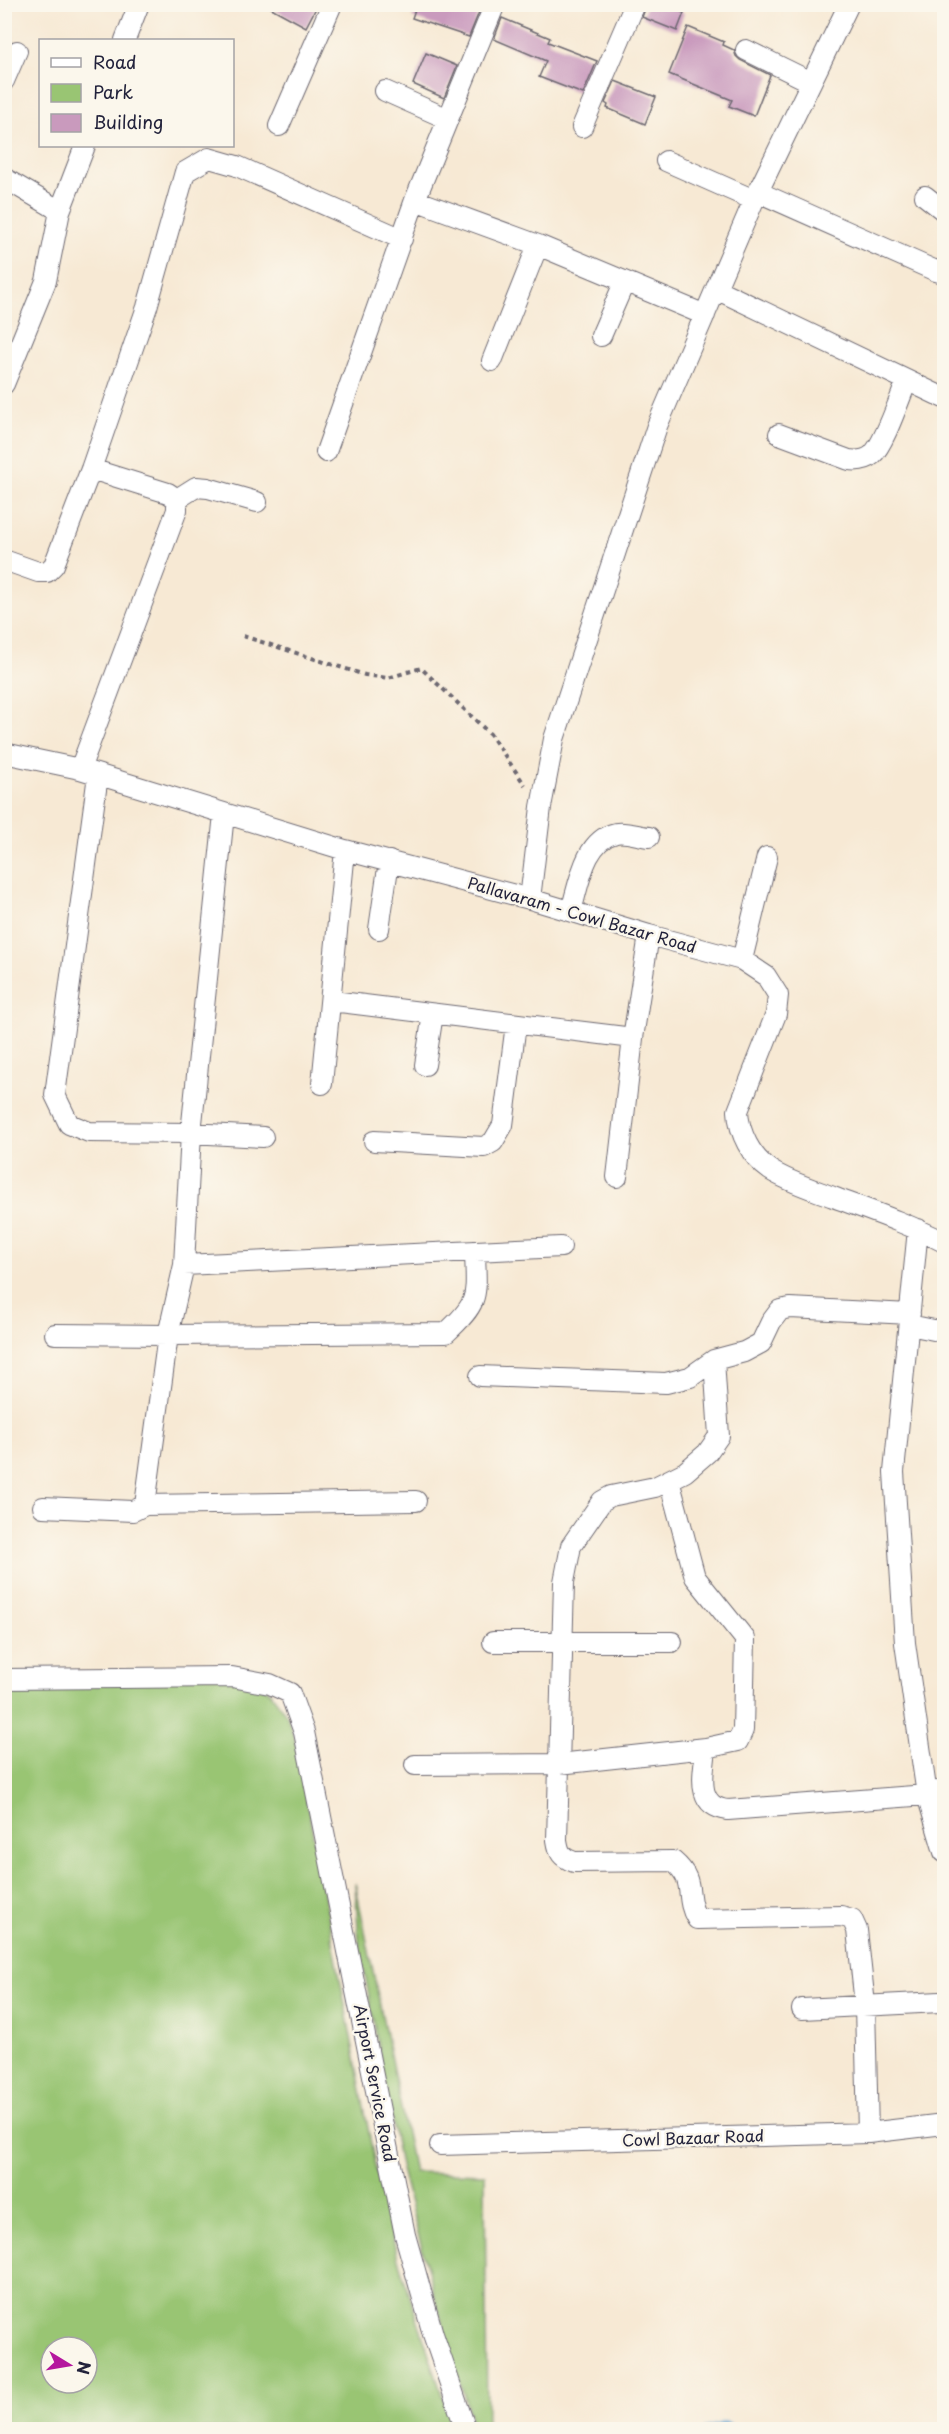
<svg xmlns="http://www.w3.org/2000/svg" width="949" height="2434" font-family="'Playpen Sans',sans-serif">
	<style>
		.green { fill: #99c573; stroke: #5e7457; stroke-width: 1.5; fill-rule: evenodd }
		.lines { fill: none; stroke-linecap: round; stroke-linejoin: round }
		.stream { stroke: #5aa1d0; stroke-width: 6 }
		.building { fill: #c99abd }
		.minor-casing { stroke: #6d6871; stroke-width: 22 }
		.path { stroke: #6d6871; stroke-width: 4; stroke-dasharray: 4.5 4.5; stroke-linecap: butt }
		.minor { stroke: #fff; stroke-width: 20 }
		.labels { text-anchor: middle; stroke-width: 5; stroke-linejoin: round; paint-order: stroke }
		.street-label { font-size: 16px; fill: #22223b; stroke: #fbf7ec }
	</style>
	<rect width="100%" height="100%" fill="#fbf7ec"/>
	<filter id="ink" filterUnits="userSpaceOnUse"><feTurbulence type="fractalNoise" baseFrequency=".0167" numOctaves="2"/><feDisplacementMap in="SourceGraphic" scale="12" xChannelSelector="R" yChannelSelector="G"/><feConvolveMatrix kernelMatrix="1 2 1 2 8 2 1 2 1" color-interpolation-filters="sRGB"/></filter>
	<filter id="wash" filterUnits="userSpaceOnUse"><feTurbulence type="fractalNoise" baseFrequency=".008" numOctaves="4" result="noise"/><feDisplacementMap in="SourceGraphic" scale="24" xChannelSelector="R" yChannelSelector="G"/><feGaussianBlur stdDeviation="1.35" result="paint"/><feColorMatrix in="noise" values="0 0 0 0 0 0 0 0 0 0 0 0 0 0 0 0 0 1.4 0 .05"/><feComposite in="paint" operator="in"/></filter>
	<g filter="url(#wash)">
		<rect width="100%" height="100%" fill="#f7e9d4"/>
		<path class="green" d="M 229,1674 L 270,1691 L 287,1715 L 296,1744 L 377,2176 L 398,2259 L 453,2429 L 5,2429 L 4,1676 ZM 51,2347 L 87,2347 L 87,2383 L 51,2383 Z
			M 355,1883 L 414,2172 L 485,2174 L 487,2429 L 474,2429 L 442,2323 L 400,2166 L 359,1942 Z"/>
		<g class="lines">
			<path class="stream" d="M 706,2430 L 725,2424 L 735,2430"/>
		</g>
		<g id="blocks">
			<path class="building" d="M 264,4 L 318,4 L 306,27 Z
				M 417,4 L 459,5 L 479,12 L 469,37 L 412,18 Z
				M 647,4 L 664,4 L 684,13 L 677,31 L 642,17 Z
				M 502,18 L 550,38 L 548,42 L 597,61 L 583,94 L 539,77 L 546,61 L 494,39 Z
				M 688,27 L 724,42 L 723,45 L 734,50 L 736,56 L 740,60 L 770,75 L 754,116 L 729,106 L 732,100 L 669,74 Z
				M 426,53 L 457,66 L 444,98 L 413,84 Z
				M 615,81 L 656,97 L 645,124 L 607,108 L 608,105 L 605,103 Z"/>
		</g>
	</g>
	<g filter="url(#ink)">
		<use href="#blocks" fill-opacity="0" stroke="#6d6871" stroke-width="1.5"/>
		<g class="lines">
			<g class="minor-casing">
				<path id="minor" d="M 125,40 L 139,4
					M 746,50 L 811,82
					M 4,81 L 17,51
					M 385,91 L 448,119
					M 279,126 L 332,4
					M 582,127 L 635,4
					M 666,161 L 754,200
					M 4,178 L 60,211 L 46,281 L 4,384
					M 758,192 L 936,271 L 940,272 L 944,268
					M 925,196 L 944,211
					M 415,200 L 538,245 L 705,315
					M 60,211 L 85,146
					M 716,289 L 944,398
					M 601,336 L 624,283
					M 492,361 L 538,245
					M 779,434 L 849,460 C 857,461 865,461 872,455 C 885,443 899,399 907,381
					M 326,452 L 415,200 L 495,4
					M 177,499 L 196,487 L 208,488 L 257,502
					M 4,560 L 38,572 L 47,572 L 54,565 L 91,469 L 147,307 L 185,172 L 209,158 L 237,166 L 402,239
					M 4,753 L 80,769 L 345,850 L 530,899 L 649,935 L 742,960 L 766,976 L 778,995 L 776,1014 L 738,1111 C 739,1133 751,1157 770,1170 C 789,1182 812,1189 833,1197 C 871,1211 909,1224 944,1242
					M 80,769 L 177,510 L 177,499 L 168,493 L 91,469
					M 98,775 L 55,1095 L 69,1124 L 89,1132 L 191,1133 L 263,1137
					M 224,814 L 191,1133 L 184,1265 L 168,1335 L 446,1333 C 481,1301 476,1296 475,1251
					M 530,899 L 541,807 L 554,739 L 657,426 L 754,200 L 849,4
					M 571,911 C 579,885 584,840 616,833 C 625,831 639,836 649,837
					M 379,929 L 389,861
					M 742,960 L 767,857
					M 332,1001 L 633,1038
					M 425,1065 L 433,1014
					M 322,1084 L 345,850
					M 374,1141 L 484,1147 L 493,1142 L 503,1125 L 516,1024
					M 617,1177 L 633,1038 L 649,935
					M 918,1229 L 894,1472 L 905,1643 L 927,1795 L 944,1852
					M 184,1265 L 561,1247
					M 909,1325 L 944,1332
					M 714,1360 L 719,1436 L 707,1453 L 685,1472 L 655,1487 L 611,1496 L 602,1501 L 571,1546 L 564,1582 L 557,1840 C 559,1853 561,1857 574,1862 L 673,1861 C 698,1882 683,1895 697,1919 L 841,1916 L 852,1919 L 857,1930 L 865,2005 L 868,2133
					M 480,1376 L 666,1383 L 690,1377 L 714,1360 L 744,1352 L 761,1343 L 771,1322 L 780,1310 L 790,1308 L 910,1314
					M 669,1480 L 695,1577 L 745,1639 L 743,1730 L 738,1741 L 706,1748 C 704,1773 694,1806 728,1810 L 927,1795 L 944,1789
					M 145,1505 L 416,1501
					M 43,1507 L 133,1511 L 145,1505 L 168,1335 L 55,1334
					M 493,1642 L 672,1642
					M 4,1679 L 232,1677 L 270,1684 L 290,1693 L 304,1732 L 405,2235 L 433,2334 L 466,2430
					M 415,1765 L 559,1764 L 706,1748
					M 802,2009 L 940,2002
					M 440,2145 L 868,2133 L 944,2124"/>
			</g>
			<path class="path" d="M 243,636 L 365,675 L 388,678 L 421,668 L 490,734 L 525,785"/>
			<use href="#minor" class="minor"/>
		</g>
	</g>
	<g class="labels">
		<g class="street-label">
			<text transform="translate(582 915) rotate(16)" y="6">Pallavaram - Cowl Bazar Road</text>
			<text transform="translate(375 2083) rotate(79)" y="6">Airport Service Road</text>
			<text transform="translate(693 2138) rotate(-2)" y="6">Cowl Bazaar Road</text>
		</g>
	</g>
	<rect width="949" height="2434" fill="none" stroke="#fbf7ec" stroke-width="24"/>
	<rect x="39" y="39" width="195" height="108" fill="#fbf7ec" stroke="#a4a2a5" stroke-width="1.5"/>
	<rect x="51" y="58" width="30" height="9" fill="#ffffff" stroke="#a4a2a5" stroke-width="1.5"/>
	<text x="93" y="69" font-size="18" fill="#22223b">Road</text>
	<rect x="51" y="84" width="30" height="18" fill="#99c573" stroke="#a4a2a5" stroke-width="1.5"/>
	<text x="93" y="99" font-size="18" fill="#22223b">Park</text>
	<rect x="51" y="114" width="30" height="18" fill="#c99abd" stroke="#a4a2a5" stroke-width="1.5"/>
	<text x="93" y="129" font-size="18" fill="#22223b">Building</text>
	<g transform="translate(69 2365) rotate(101)"><circle r="28" fill="#fbf7ec" stroke="#a4a2a5" stroke-width="1.5"/>
	<path d="M0-4.5L10 22L0 15L-10 22Z" fill="#b5179e"/>
	<text y="-9" font-size="16" font-weight="bold" text-anchor="middle" fill="#22223b">N</text>
	</g>
</svg>
